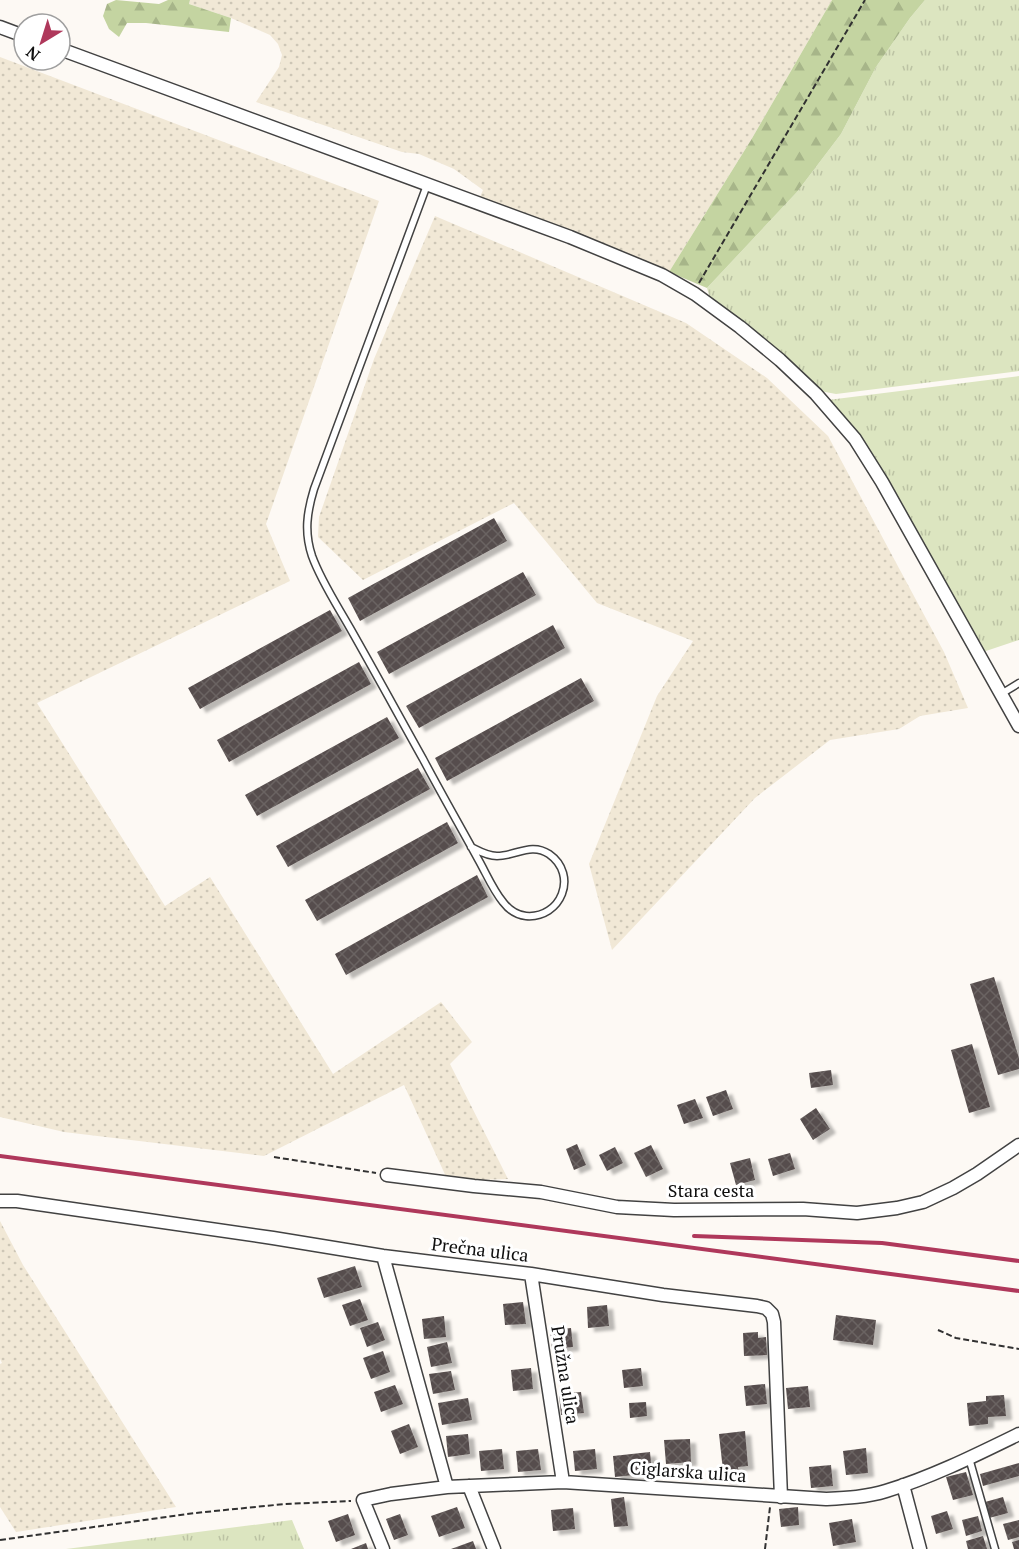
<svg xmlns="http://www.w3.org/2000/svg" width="1019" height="1549" font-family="'PT Serif',serif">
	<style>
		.farmland { fill: url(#farmland-dots) }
		.grass { fill: url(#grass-tufts) }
		.forest { fill: url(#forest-firs) }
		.building { fill: url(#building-cross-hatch); filter: url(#shadow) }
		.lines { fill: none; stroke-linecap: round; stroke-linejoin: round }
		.service-casing { stroke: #424242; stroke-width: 9 }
		.minor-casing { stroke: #424242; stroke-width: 15 }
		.path { stroke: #313131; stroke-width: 2; stroke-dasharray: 6 3; stroke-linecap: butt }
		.service { stroke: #fff; stroke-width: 6 }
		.minor { stroke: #fff; stroke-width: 12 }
		.rail { stroke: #af385b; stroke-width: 4 }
		.labels { text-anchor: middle; stroke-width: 6; stroke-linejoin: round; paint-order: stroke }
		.street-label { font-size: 18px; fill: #0f0f0f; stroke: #fff }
	</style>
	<defs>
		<pattern id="farmland-dots" width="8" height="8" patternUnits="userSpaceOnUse" patternTransform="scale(1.5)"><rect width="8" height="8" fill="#f1e8d6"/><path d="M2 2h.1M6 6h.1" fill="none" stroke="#cdc6b6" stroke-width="1.8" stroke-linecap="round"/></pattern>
		<pattern id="grass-tufts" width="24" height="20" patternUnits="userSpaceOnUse" patternTransform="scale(1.5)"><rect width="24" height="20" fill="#dce5c0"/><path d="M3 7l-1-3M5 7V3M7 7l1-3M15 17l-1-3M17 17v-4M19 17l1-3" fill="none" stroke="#bcc3a4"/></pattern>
		<pattern id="forest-firs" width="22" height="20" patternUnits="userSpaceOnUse" patternTransform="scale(1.5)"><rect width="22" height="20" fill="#c4d4a1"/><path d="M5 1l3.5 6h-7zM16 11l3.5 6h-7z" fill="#a7b589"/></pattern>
		<pattern id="building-cross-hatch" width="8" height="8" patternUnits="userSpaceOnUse" patternTransform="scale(1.5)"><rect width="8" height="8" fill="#574e4d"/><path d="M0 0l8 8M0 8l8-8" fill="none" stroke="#6a6362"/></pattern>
		<filter id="shadow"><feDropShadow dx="6" dy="4" stdDeviation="1.5" flood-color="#0004"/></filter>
	</defs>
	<rect width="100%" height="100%" fill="#fdf9f4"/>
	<path class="farmland" d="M 190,0 L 832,0 L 751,140 L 669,272 L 479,199 L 483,190 L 454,169 L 419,154 L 402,152 L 256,102 L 279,67 L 282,55 L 278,44 L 270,35 L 231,18 L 189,4 Z
		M 0,57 L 379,201 L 266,524 L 290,581 L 37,703 L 165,906 L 210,877 L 333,1074 L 441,1002 L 472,1042 L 450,1064 L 508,1179 L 448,1181 L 404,1085 L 264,1156 L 64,1132 L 0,1117 Z
		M 435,216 L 686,323 L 767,378 L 828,436 L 944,652 L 968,708 L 920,716 L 899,729 L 830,740 L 755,798 L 612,950 L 589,864 L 657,696 L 693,641 L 597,603 L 514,503 L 363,580 L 318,537 L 319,517 L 374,359 Z
		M 0,1221 L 23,1265 L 176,1507 L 16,1532 L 0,1507 L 0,1364 L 2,1363 L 0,1359 Z"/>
	<path class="grass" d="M 925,0 L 1019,0 L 1019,371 L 836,394 L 820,391 L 710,299 L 707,288 L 797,192 L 841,134 L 876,67 L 910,18 Z
		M 1019,376 L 1019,640 L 983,652 L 828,400 Z
		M 292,1520 L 304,1549 L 66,1549 Z"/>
	<path class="forest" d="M 116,0 L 159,4 L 168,0 L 190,0 L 189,4 L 231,18 L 229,32 L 146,23 L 127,23 L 119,37 L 109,29 L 103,16 L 107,4 Z
		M 832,0 L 925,0 L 910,18 L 876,67 L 841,134 L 797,192 L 707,288 L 669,272 L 751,140 Z"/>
	<path class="building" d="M 494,518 L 507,541 L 360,621 L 348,598 Z
		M 523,572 L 536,595 L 389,674 L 377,652 Z
		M 330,610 L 342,631 L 200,709 L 188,688 Z
		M 553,625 L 565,648 L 419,728 L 406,706 Z
		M 359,662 L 371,684 L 229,762 L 217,740 Z
		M 581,678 L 594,701 L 447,781 L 435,758 Z
		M 387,717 L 399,738 L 257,816 L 245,795 Z
		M 418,768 L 430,789 L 288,867 L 276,846 Z
		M 447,822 L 458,843 L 317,921 L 305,900 Z
		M 477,875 L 488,897 L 346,975 L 335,954 Z
		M 994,977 L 1019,1058 L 1019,1069 L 998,1075 L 970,984 Z
		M 972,1044 L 990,1107 L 969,1113 L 951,1050 Z
		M 831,1070 L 833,1085 L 811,1088 L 809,1073 Z
		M 726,1090 L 733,1109 L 713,1116 L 706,1097 Z
		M 695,1099 L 703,1118 L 684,1124 L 677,1105 Z
		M 816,1108 L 830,1129 L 813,1140 L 800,1119 Z
		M 577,1144 L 586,1165 L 574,1170 L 566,1149 Z
		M 651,1145 L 663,1169 L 646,1177 L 634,1153 Z
		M 615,1147 L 623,1163 L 607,1171 L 599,1155 Z
		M 790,1153 L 795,1169 L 773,1176 L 768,1159 Z
		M 750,1158 L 755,1180 L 736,1185 L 730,1163 Z
		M 355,1266 L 362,1287 L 324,1298 L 317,1278 Z
		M 360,1299 L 368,1320 L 350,1326 L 342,1305 Z
		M 523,1302 L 526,1324 L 505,1325 L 503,1304 Z
		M 607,1305 L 609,1326 L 588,1328 L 587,1307 Z
		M 836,1315 L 876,1320 L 873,1345 L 833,1340 Z
		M 444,1316 L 446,1337 L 424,1339 L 422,1319 Z
		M 378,1322 L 385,1340 L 367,1347 L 360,1328 Z
		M 571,1328 L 573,1347 L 552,1349 L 550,1330 Z
		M 758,1332 L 758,1338 L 766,1337 L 767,1355 L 744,1356 L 743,1333 Z
		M 447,1342 L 452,1363 L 431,1367 L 427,1347 Z
		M 383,1351 L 390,1372 L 371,1379 L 363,1358 Z
		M 531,1368 L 533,1389 L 513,1391 L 511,1370 Z
		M 641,1368 L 643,1386 L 624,1388 L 622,1370 Z
		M 451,1371 L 455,1390 L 433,1394 L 429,1374 Z
		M 765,1384 L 767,1404 L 746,1406 L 744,1386 Z
		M 395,1385 L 403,1404 L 381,1412 L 374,1392 Z
		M 808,1386 L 810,1407 L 788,1409 L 786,1388 Z
		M 581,1392 L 584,1413 L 561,1415 L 559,1394 Z
		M 1004,1395 L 1006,1416 L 988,1417 L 988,1424 L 969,1426 L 967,1403 L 986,1401 L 986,1396 Z
		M 468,1398 L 472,1420 L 442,1425 L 438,1403 Z
		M 646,1402 L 647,1416 L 630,1418 L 629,1403 Z
		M 409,1424 L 418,1447 L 400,1454 L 391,1431 Z
		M 745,1431 L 748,1466 L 738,1467 L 739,1479 L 724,1480 L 719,1434 Z
		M 468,1434 L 470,1454 L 448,1457 L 446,1436 Z
		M 690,1439 L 691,1462 L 666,1464 L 664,1440 Z
		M 866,1448 L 868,1473 L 846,1475 L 843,1451 Z
		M 502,1449 L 504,1469 L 481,1471 L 479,1451 Z
		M 538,1449 L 541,1470 L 518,1472 L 516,1451 Z
		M 595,1449 L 597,1469 L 575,1471 L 573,1451 Z
		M 650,1452 L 652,1473 L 615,1477 L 613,1456 Z
		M 1019,1463 L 1019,1476 L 983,1486 L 980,1474 Z
		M 831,1465 L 833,1486 L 811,1488 L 809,1467 Z
		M 966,1472 L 973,1495 L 953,1500 L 946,1477 Z
		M 624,1497 L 628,1526 L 614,1527 L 611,1499 Z
		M 1003,1497 L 1008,1513 L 989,1518 L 985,1502 Z
		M 457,1507 L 465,1528 L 439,1537 L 431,1516 Z
		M 798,1507 L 799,1525 L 781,1527 L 779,1509 Z
		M 573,1508 L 575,1529 L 553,1531 L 551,1510 Z
		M 947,1511 L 953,1529 L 936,1534 L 931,1516 Z
		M 348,1514 L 355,1535 L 336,1542 L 328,1521 Z
		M 400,1514 L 408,1535 L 394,1540 L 386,1519 Z
		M 978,1516 L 982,1531 L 966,1536 L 962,1520 Z
		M 852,1519 L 856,1542 L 833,1546 L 829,1523 Z
		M 1019,1520 L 1019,1537 L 1008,1540 L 1003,1524 Z
		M 983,1536 L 987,1549 L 968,1549 L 966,1541 Z
		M 1019,1540 L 1019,1549 L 1014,1549 L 1012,1542 Z
		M 473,1541 L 476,1549 L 451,1549 Z
		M 366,1543 L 368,1549 L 351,1549 Z"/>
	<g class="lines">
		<g class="service-casing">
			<path id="service" d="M 427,185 L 314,489 C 307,512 304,532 312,556 C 321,581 337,605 350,628 C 375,672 399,716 423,759 C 441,793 460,826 478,859 C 486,873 493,890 503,902 C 509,910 516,915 526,916 C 561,919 579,875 549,854 C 531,842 516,856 497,856 C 487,856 479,851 471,847
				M 1001,694 L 1019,683
				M 969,1458 L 995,1549"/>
		</g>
		<g class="minor-casing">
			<path id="minor" d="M 0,27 L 24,36
				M 60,49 L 570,237 L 662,275 L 695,294 L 740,327 L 780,360 L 816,394 L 855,439 L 882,482 L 1019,726
				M 387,1175 L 474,1186 L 541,1192 L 617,1207 L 674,1210 L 803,1209 L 857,1213 L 897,1208 L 923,1202 L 953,1188 L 977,1174 L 1019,1145
				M 0,1201 L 17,1201 L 273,1238 L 383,1256 L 531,1274 L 663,1295 L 757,1306 L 766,1308 L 772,1314 L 774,1322 L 781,1497
				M 383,1256 L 447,1487
				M 531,1274 L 563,1482
				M 903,1485 L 920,1549
				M 469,1486 L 494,1549
				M 383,1549 L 363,1500 L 391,1494 L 447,1487 L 563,1482 L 826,1499 C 846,1498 867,1497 886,1491 C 932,1477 976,1455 1019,1434"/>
		</g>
		<path class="path" d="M 699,283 L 865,0
			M 274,1157 L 376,1173
			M 938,1330 L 956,1338 L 1019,1349
			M 0,1540 L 195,1513 L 285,1504 L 351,1501
			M 765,1549 L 770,1507"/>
		<use href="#service" class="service"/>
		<use href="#minor" class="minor"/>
		<path class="rail" d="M 0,1156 L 1019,1291
			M 694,1236 L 882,1243 L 1019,1261"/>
	</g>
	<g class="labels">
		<g class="street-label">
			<text x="711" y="1197">Stara cesta</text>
			<text transform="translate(480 1250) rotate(7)" y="6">Prečna ulica</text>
			<text transform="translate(565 1375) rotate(81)" y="6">Pružna ulica</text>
			<text transform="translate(688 1472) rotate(4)" y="6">Ciglarska ulica</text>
		</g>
	</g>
	<g transform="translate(42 42) rotate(218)"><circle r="28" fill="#ffffff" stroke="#9f9f9f" stroke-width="1.5"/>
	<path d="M0-4.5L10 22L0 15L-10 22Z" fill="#af385b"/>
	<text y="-9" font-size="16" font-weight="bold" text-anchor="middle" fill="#0f0f0f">N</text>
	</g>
</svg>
